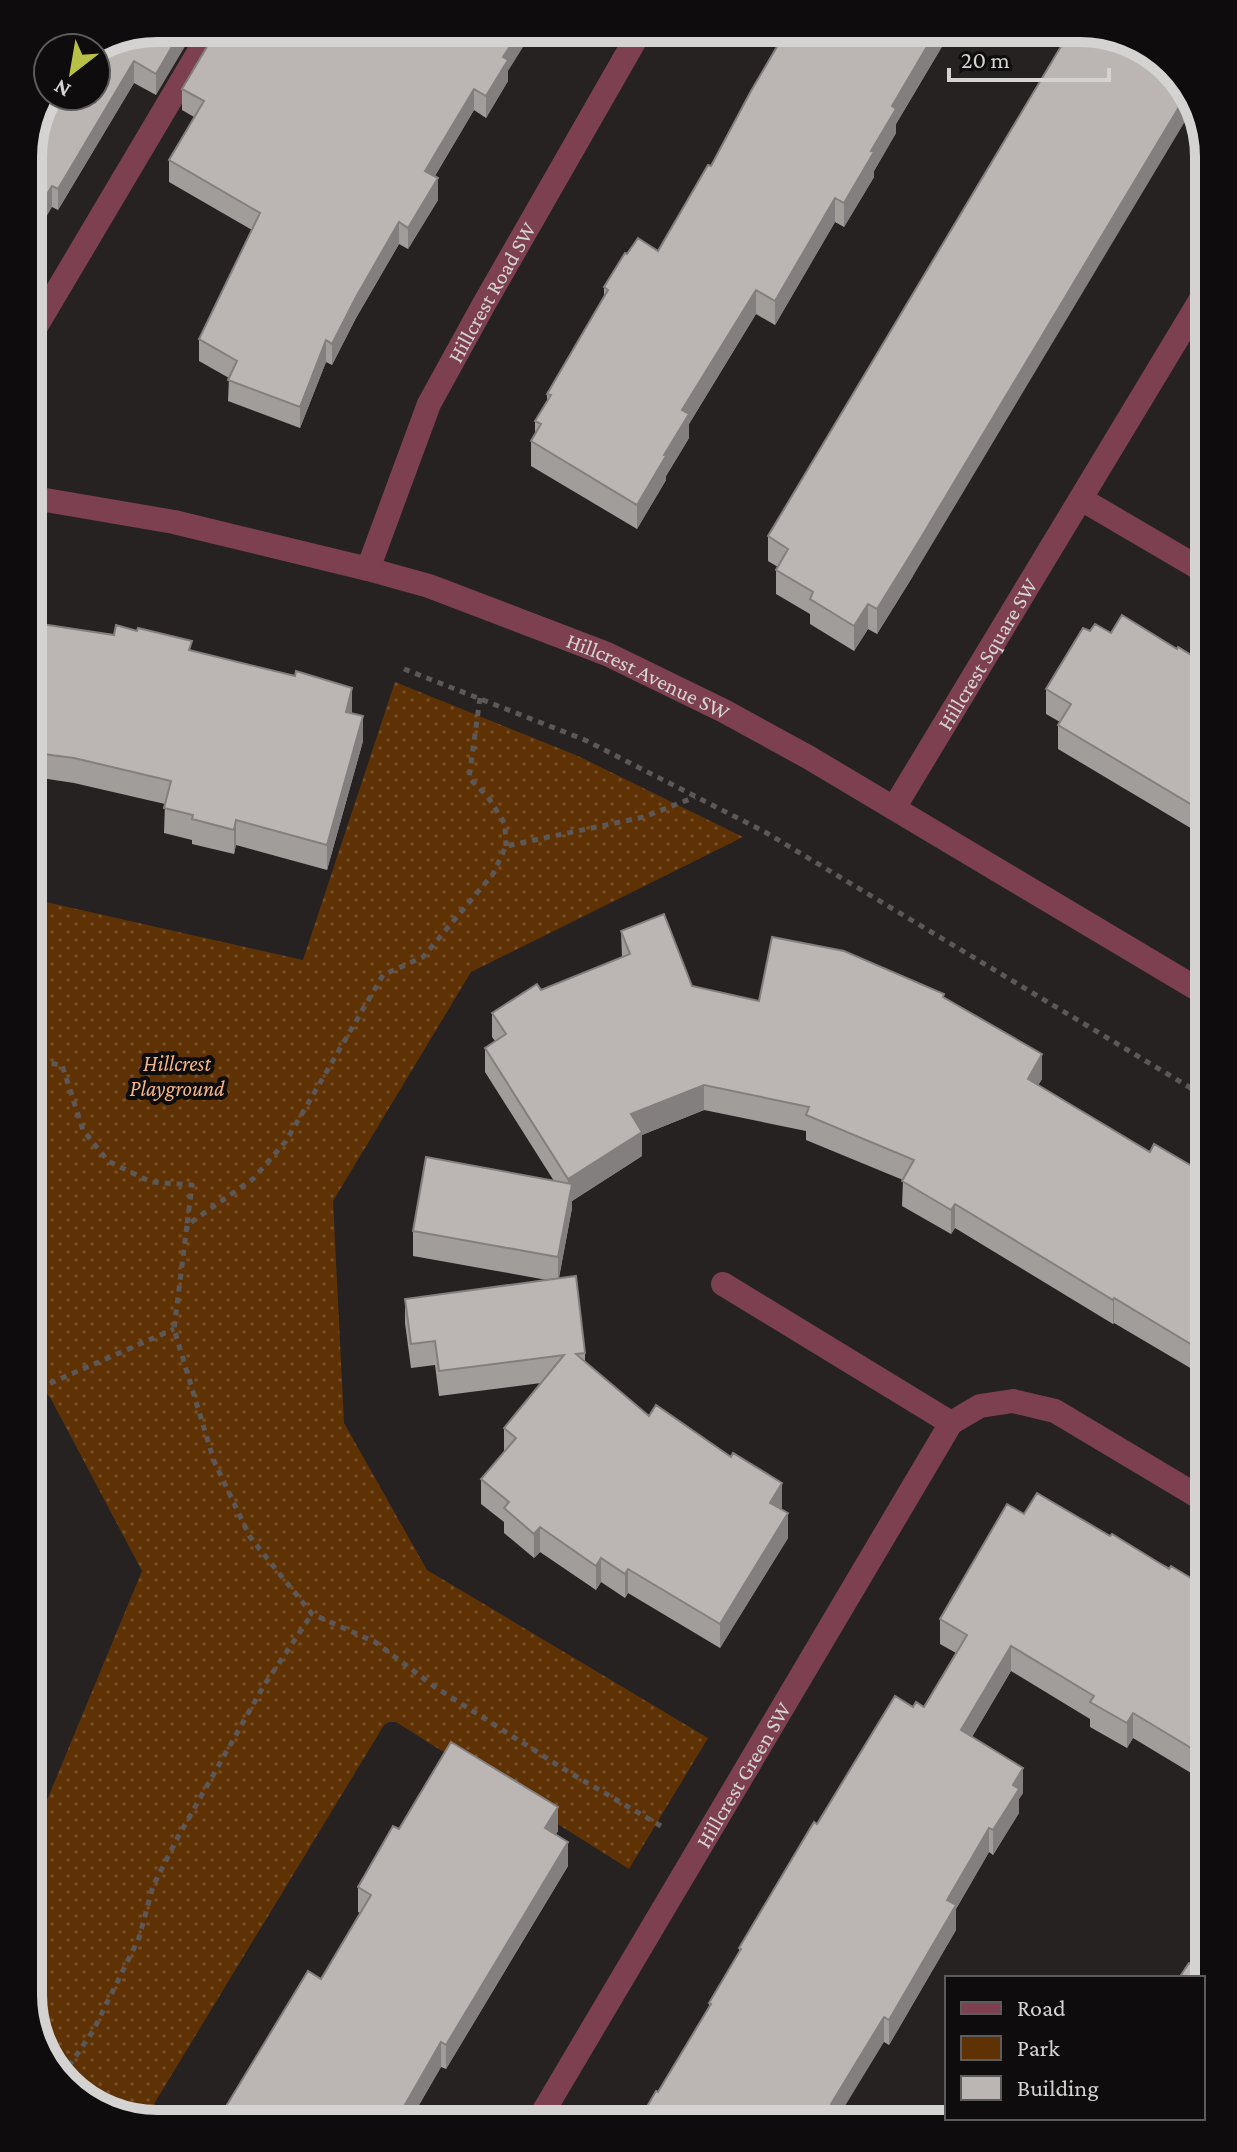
<svg xmlns="http://www.w3.org/2000/svg" width="1237" height="2152" font-family="'Crimson Pro',serif">
	<style>
		.green { fill: url(#green-dots) }
		.lines { fill: none; stroke-linecap: round; stroke-linejoin: round }
		.path { stroke: #5c5858; stroke-width: 5; stroke-dasharray: 6 6; stroke-linecap: butt }
		.minor { stroke: #7c4050; stroke-width: 24 }
		.wall { fill: #a19d9b }
		.shaded-wall { fill: #837f7e }
		.building { fill: #bbb6b4; stroke: #837f7e; stroke-width: 2 }
		.labels { text-anchor: middle; stroke-width: 8; stroke-linejoin: round; paint-order: stroke }
		.street-label { font-size: 22px; fill: #d5d2d2; stroke: #0e0c0c }
		.park-label { font-size: 22px; font-style: italic; fill: #f4b586; stroke: #0e0c0c }
		.rim { fill: none; stroke: #d5d2d2; stroke-width: 10 }
	</style>
	<defs>
		<pattern id="green-dots" width="8" height="8" patternUnits="userSpaceOnUse" patternTransform="scale(2)"><rect width="8" height="8" fill="#5f3206"/><path d="M2 2h.1M6 6h.1" fill="none" stroke="#754f29" stroke-width="1.8" stroke-linecap="round"/></pattern>
	</defs>
	<rect width="100%" height="100%" fill="#262222"/>
	<path class="green" d="M 395,682 L 578,756 L 743,837 L 471,972 L 333,1201 L 344,1423 L 427,1570 L 708,1738 L 629,1869 L 396,1722 L 389,1722 L 384,1725 L 143,2122 L 85,2102 L 41,2051 L 28,1995 L 28,1846 L 142,1571 L 51,1399 C 40,1386 36,1371 28,1356 L 28,898 L 303,960 Z"/>
	<g class="lines">
		<path class="path" d="M 404,669 L 585,740 L 765,832 L 1209,1099
			M 480,698 L 469,778 L 488,797 L 505,824 L 506,846
			M 28,1060 L 62,1065 L 83,1130 L 108,1161 L 151,1182 L 192,1185 L 187,1224
			M 28,1393 L 174,1329
			M 661,1826 L 567,1771 L 435,1687 L 375,1642 L 312,1614 L 250,1537 L 214,1461 L 174,1329 L 187,1225 L 253,1179 L 286,1141 L 383,975 L 423,957 L 493,874 L 506,846 L 644,817 L 695,797
			M 62,2076 L 93,2031 L 139,1938 L 153,1886 L 178,1837 L 263,1687 L 312,1614"/>
		<g class="minor">
			<path d="M 28,340 L 213,28"/>
			<path id="s1" d="M 28,497 L 174,522 L 368,569 L 429,586 L 607,654 L 724,711 L 808,757 L 1209,996"/>
			<path d="M 1081,499 L 1209,574"/>
			<path id="s2" d="M 368,569 L 429,404 L 484,304 L 642,28"/>
			<path id="s3" d="M 894,808 L 1209,286"/>
			<path d="M 723,1284 L 951,1423"/>
			<path id="s4" d="M 536,2124 L 951,1423 L 980,1406 L 1013,1401 L 1055,1411 L 1209,1503"/>
		</g>
	</g>
	<path class="wall" d="M 157,28 L 156,95 L 134,83 L 58,210 L 52,207 L 28,149 Z
		M 788,28 L 953,28 L 896,124 L 896,133 L 874,171 L 874,177 L 844,227 L 835,222 L 775,325 L 756,314 L 689,424 L 689,438 L 666,476 L 666,480 L 637,529 L 531,466 L 531,441 L 535,434 L 535,421 L 547,401 L 547,394 L 604,298 L 604,287 L 627,254 L 658,251 L 711,166 Z
		M 508,71 L 508,81 L 486,118 L 474,110 L 435,176 L 438,200 L 408,249 L 399,244 L 356,318 L 332,365 L 326,362 L 300,428 L 228,401 L 229,378 L 199,361 L 199,339 L 252,230 L 169,182 L 169,160 L 194,117 L 182,110 L 182,89 Z
		M 1209,395 L 1209,468 L 1192,458 L 1192,433 L 1201,418 L 1201,409 Z
		M 768,536 L 913,576 L 877,634 L 868,629 L 854,651 L 810,624 L 810,614 L 776,594 L 776,570 L 778,567 L 768,561 Z
		M 28,622 L 192,650 L 352,713 L 363,741 L 327,870 L 236,845 L 234,854 L 192,844 L 192,840 L 164,833 L 165,804 L 74,783 L 28,776 Z
		M 1090,631 L 1111,633 L 1177,649 L 1209,666 L 1209,839 L 1058,749 L 1058,725 L 1060,722 L 1046,714 L 1046,689 Z
		M 621,931 L 692,986 L 759,1001 L 944,998 L 1042,1079 L 1038,1085 L 1150,1152 L 1209,1176 L 1209,1379 L 1114,1323 L 1113,1324 L 955,1228 L 951,1234 L 902,1206 L 903,1180 L 806,1140 L 806,1131 L 704,1110 L 642,1135 L 642,1156 L 572,1201 L 572,1208 L 559,1278 L 585,1353 L 585,1362 L 649,1416 L 782,1508 L 781,1509 L 788,1538 L 720,1648 L 628,1593 L 625,1598 L 601,1582 L 596,1590 L 540,1552 L 534,1558 L 504,1533 L 504,1522 L 481,1504 L 481,1479 L 504,1452 L 504,1428 L 541,1383 L 439,1396 L 435,1365 L 411,1368 L 405,1323 L 405,1299 L 547,1280 L 413,1256 L 413,1231 L 554,1181 L 485,1072 L 485,1048 L 495,1041 L 492,1037 L 492,1013 L 541,990 L 622,957 Z
		M 1024,1514 L 1110,1536 L 1209,1589 L 1209,1794 L 1196,1786 L 1196,1776 L 1133,1738 L 1127,1748 L 1090,1727 L 1090,1719 L 1011,1671 L 972,1737 L 1023,1793 L 1019,1799 L 1019,1813 L 993,1855 L 989,1852 L 956,1909 L 956,1930 L 889,2045 L 884,2042 L 658,2092 L 709,2007 L 709,2003 L 739,1953 L 739,1948 L 817,1824 L 913,1707 L 924,1707 L 956,1653 L 940,1644 L 940,1619 Z
		M 399,1829 L 558,1831 L 556,1834 L 568,1866 L 446,2069 L 441,2067 L 408,2124 L 222,2124 L 222,2113 L 321,1979 L 360,1913 L 358,1912 L 358,1887 Z"/>
	<path class="shaded-wall" d="M 183,28 L 196,28 L 156,95 L 156,74 Z
		M 522,28 L 535,28 L 508,71 L 508,81 L 486,118 L 486,96 L 503,57 Z
		M 938,28 L 953,28 L 896,124 L 896,133 L 874,171 L 874,177 L 844,227 L 844,203 L 871,151 L 892,106 Z
		M 134,61 L 134,83 L 58,210 L 58,189 Z
		M 474,89 L 474,110 L 425,192 L 425,171 Z
		M 1188,92 L 1196,101 L 1196,103 L 913,576 L 877,634 L 877,609 Z
		M 438,178 L 438,200 L 408,249 L 408,228 Z
		M 52,186 L 52,207 L 28,248 L 28,227 Z
		M 835,198 L 835,222 L 775,325 L 775,301 Z
		M 399,222 L 399,244 L 356,318 L 332,365 L 332,344 L 356,297 Z
		M 756,290 L 756,314 L 689,424 L 689,438 L 666,476 L 666,480 L 637,529 L 637,505 L 664,455 L 682,410 Z
		M 326,340 L 326,362 L 300,428 L 300,407 Z
		M 868,604 L 868,629 L 854,651 L 854,626 Z
		M 352,688 L 352,712 L 346,736 L 346,712 Z
		M 363,716 L 363,741 L 327,870 L 327,845 Z
		M 236,820 L 236,845 L 234,854 L 234,830 Z
		M 1042,1054 L 1042,1079 L 1028,1103 L 1028,1079 Z
		M 704,1085 L 704,1110 L 642,1135 L 642,1156 L 572,1201 L 572,1208 L 558,1282 L 558,1257 L 568,1203 L 568,1179 L 631,1114 Z
		M 955,1204 L 955,1228 L 951,1234 L 951,1210 Z
		M 1114,1298 L 1114,1323 L 1113,1324 L 1113,1300 Z
		M 782,1483 L 782,1508 L 770,1527 L 770,1503 Z
		M 788,1513 L 788,1538 L 720,1648 L 720,1624 Z
		M 540,1527 L 540,1552 L 534,1558 L 534,1534 Z
		M 601,1558 L 601,1582 L 596,1590 L 596,1566 Z
		M 628,1569 L 628,1593 L 625,1598 L 625,1574 Z
		M 1011,1646 L 1011,1671 L 961,1755 L 961,1730 Z
		M 1133,1713 L 1133,1738 L 1127,1748 L 1127,1723 Z
		M 1023,1768 L 1023,1793 L 1019,1799 L 1019,1813 L 993,1855 L 993,1830 L 1013,1785 Z
		M 558,1807 L 558,1831 L 545,1852 L 545,1828 Z
		M 989,1828 L 989,1852 L 956,1909 L 956,1930 L 889,2045 L 889,2020 L 947,1900 Z
		M 568,1842 L 568,1866 L 446,2069 L 446,2045 Z
		M 884,2017 L 884,2042 L 834,2124 L 822,2124 L 831,2104 Z
		M 441,2042 L 441,2067 L 408,2124 L 394,2124 Z"/>
	<path class="building" d="M 157,28 L 183,28 L 156,74 L 134,61 L 58,189 L 52,186 L 28,227 L 28,149 L 52,96 L 96,96 L 96,53 Z
		M 218,28 L 522,28 L 503,57 L 508,60 L 486,96 L 474,89 L 425,171 L 438,178 L 408,228 L 399,222 L 356,297 L 332,344 L 326,340 L 300,407 L 228,380 L 237,361 L 199,339 L 260,213 L 169,160 L 204,101 L 182,89 Z
		M 788,28 L 938,28 L 892,106 L 896,109 L 871,151 L 874,152 L 844,203 L 835,198 L 775,301 L 756,290 L 682,410 L 689,414 L 664,455 L 666,456 L 637,505 L 531,441 L 541,424 L 535,421 L 551,395 L 547,394 L 608,290 L 604,287 L 625,253 L 627,254 L 638,238 L 658,251 L 708,165 L 711,166 L 751,91 Z
		M 1072,28 L 1089,28 L 1152,50 L 1188,92 L 913,551 L 877,609 L 868,604 L 854,626 L 810,599 L 813,592 L 776,570 L 788,549 L 768,536 Z
		M 1209,395 L 1209,444 L 1192,433 L 1205,411 L 1201,409 Z
		M 1122,615 L 1177,649 L 1178,647 L 1209,666 L 1209,815 L 1058,725 L 1071,704 L 1046,689 L 1083,628 L 1090,631 L 1095,624 L 1111,633 Z
		M 28,622 L 114,635 L 116,625 L 137,631 L 138,628 L 192,641 L 189,650 L 295,676 L 296,671 L 352,688 L 346,712 L 363,716 L 327,845 L 236,820 L 234,830 L 192,819 L 193,815 L 164,808 L 171,781 L 74,758 L 28,752 Z
		M 664,914 L 692,986 L 759,1001 L 772,937 L 844,951 L 944,994 L 943,997 L 1042,1054 L 1028,1079 L 1150,1152 L 1154,1144 L 1209,1176 L 1209,1355 L 1114,1298 L 1113,1300 L 955,1204 L 951,1210 L 902,1181 L 914,1160 L 806,1115 L 809,1107 L 704,1085 L 631,1114 L 642,1132 L 568,1179 L 485,1048 L 506,1034 L 492,1013 L 537,984 L 541,990 L 630,954 L 621,931 Z
		M 426,1157 L 572,1184 L 558,1257 L 413,1231 Z
		M 576,1276 L 585,1353 L 576,1354 L 649,1416 L 656,1405 L 731,1457 L 733,1453 L 782,1483 L 770,1503 L 788,1513 L 720,1624 L 628,1569 L 625,1574 L 601,1558 L 596,1566 L 540,1527 L 534,1534 L 504,1508 L 509,1502 L 481,1479 L 516,1438 L 504,1428 L 564,1355 L 439,1371 L 435,1341 L 411,1344 L 405,1299 Z
		M 1037,1493 L 1110,1536 L 1112,1534 L 1169,1569 L 1171,1566 L 1209,1589 L 1209,1769 L 1196,1762 L 1201,1754 L 1133,1713 L 1127,1723 L 1090,1702 L 1094,1696 L 1011,1646 L 961,1730 L 1023,1768 L 1013,1785 L 1019,1789 L 993,1830 L 989,1828 L 947,1900 L 956,1905 L 889,2020 L 884,2017 L 831,2104 L 833,2106 L 822,2124 L 637,2124 L 656,2091 L 658,2092 L 711,2004 L 709,2003 L 741,1949 L 739,1948 L 814,1822 L 817,1824 L 895,1696 L 913,1707 L 916,1702 L 924,1707 L 967,1635 L 940,1619 L 1007,1504 L 1024,1514 Z
		M 451,1742 L 558,1807 L 545,1828 L 568,1842 L 446,2045 L 441,2042 L 394,2124 L 223,2124 L 228,2116 L 222,2113 L 308,1971 L 321,1979 L 371,1895 L 358,1887 L 393,1826 L 399,1829 Z
		M 1209,1947 L 1209,1995 L 1203,2015 L 1203,1978 L 1179,1978 L 1189,1963 L 1197,1967 Z"/>
	<g class="labels">
		<g class="street-label">
			<text dy="8" stroke="none"><textPath href="#s2" startOffset="304">Hillcrest Road SW</textPath></text>
			<text dy="8" stroke="none"><textPath href="#s3" startOffset="180">Hillcrest Square SW</textPath></text>
			<text dy="8" stroke="none"><textPath href="#s1" startOffset="648">Hillcrest Avenue SW</textPath></text>
			<text dy="8" stroke="none"><textPath href="#s4" startOffset="406">Hillcrest Green SW</textPath></text>
		</g>
		<g class="park-label">
			<text x="177" y="1071">Hillcrest<tspan x="177" dy="25">Playground</tspan></text>
		</g>
	</g>
	<path d="M0 0H1237V2152H0ZM157 42H1080A115 115 0 0 1 1195 157V1995A115 115 0 0 1 1080 2110H157A115 115 0 0 1 42 1995V157A115 115 0 0 1 157 42Z" fill="#0e0c0c" fill-rule="evenodd"/>
	<path class="rim" d="M157 42H1080A115 115 0 0 1 1195 157V1995A115 115 0 0 1 1080 2110H157A115 115 0 0 1 42 1995V157A115 115 0 0 1 157 42Z"/>
	<rect x="945" y="1976" width="260" height="144" fill="#0e0c0c" stroke="#5e5b5b" stroke-width="2"/>
	<rect x="961" y="2002" width="40" height="12" fill="#7c4050" stroke="#5e5b5b" stroke-width="2"/>
	<text x="1017" y="2016" font-size="24" fill="#d5d2d2">Road</text>
	<rect x="961" y="2036" width="40" height="24" fill="#5f3206" stroke="#5e5b5b" stroke-width="2"/>
	<text x="1017" y="2056" font-size="24" fill="#d5d2d2">Park</text>
	<rect x="961" y="2076" width="40" height="24" fill="#bbb6b4" stroke="#5e5b5b" stroke-width="2"/>
	<text x="1017" y="2096" font-size="24" fill="#d5d2d2">Building</text>
	<g transform="translate(72 72) rotate(211)"><circle r="38" fill="#0e0c0c" stroke="#5e5b5b" stroke-width="2"/>
	<path d="M0-6L14 30L0 20L-14 30Z" fill="#b9c046"/>
	<text y="-12" font-size="22" font-weight="bold" text-anchor="middle" fill="#d5d2d2">N</text>
	</g>
	<path d="M949 68v12h160v-12" fill="none" stroke="#d5d2d2" stroke-width="4"/>
	<text x="961" y="68" font-size="24" fill="#d5d2d2" stroke="#0e0c0c" stroke-width="6" paint-order="stroke">20 m</text>
</svg>
